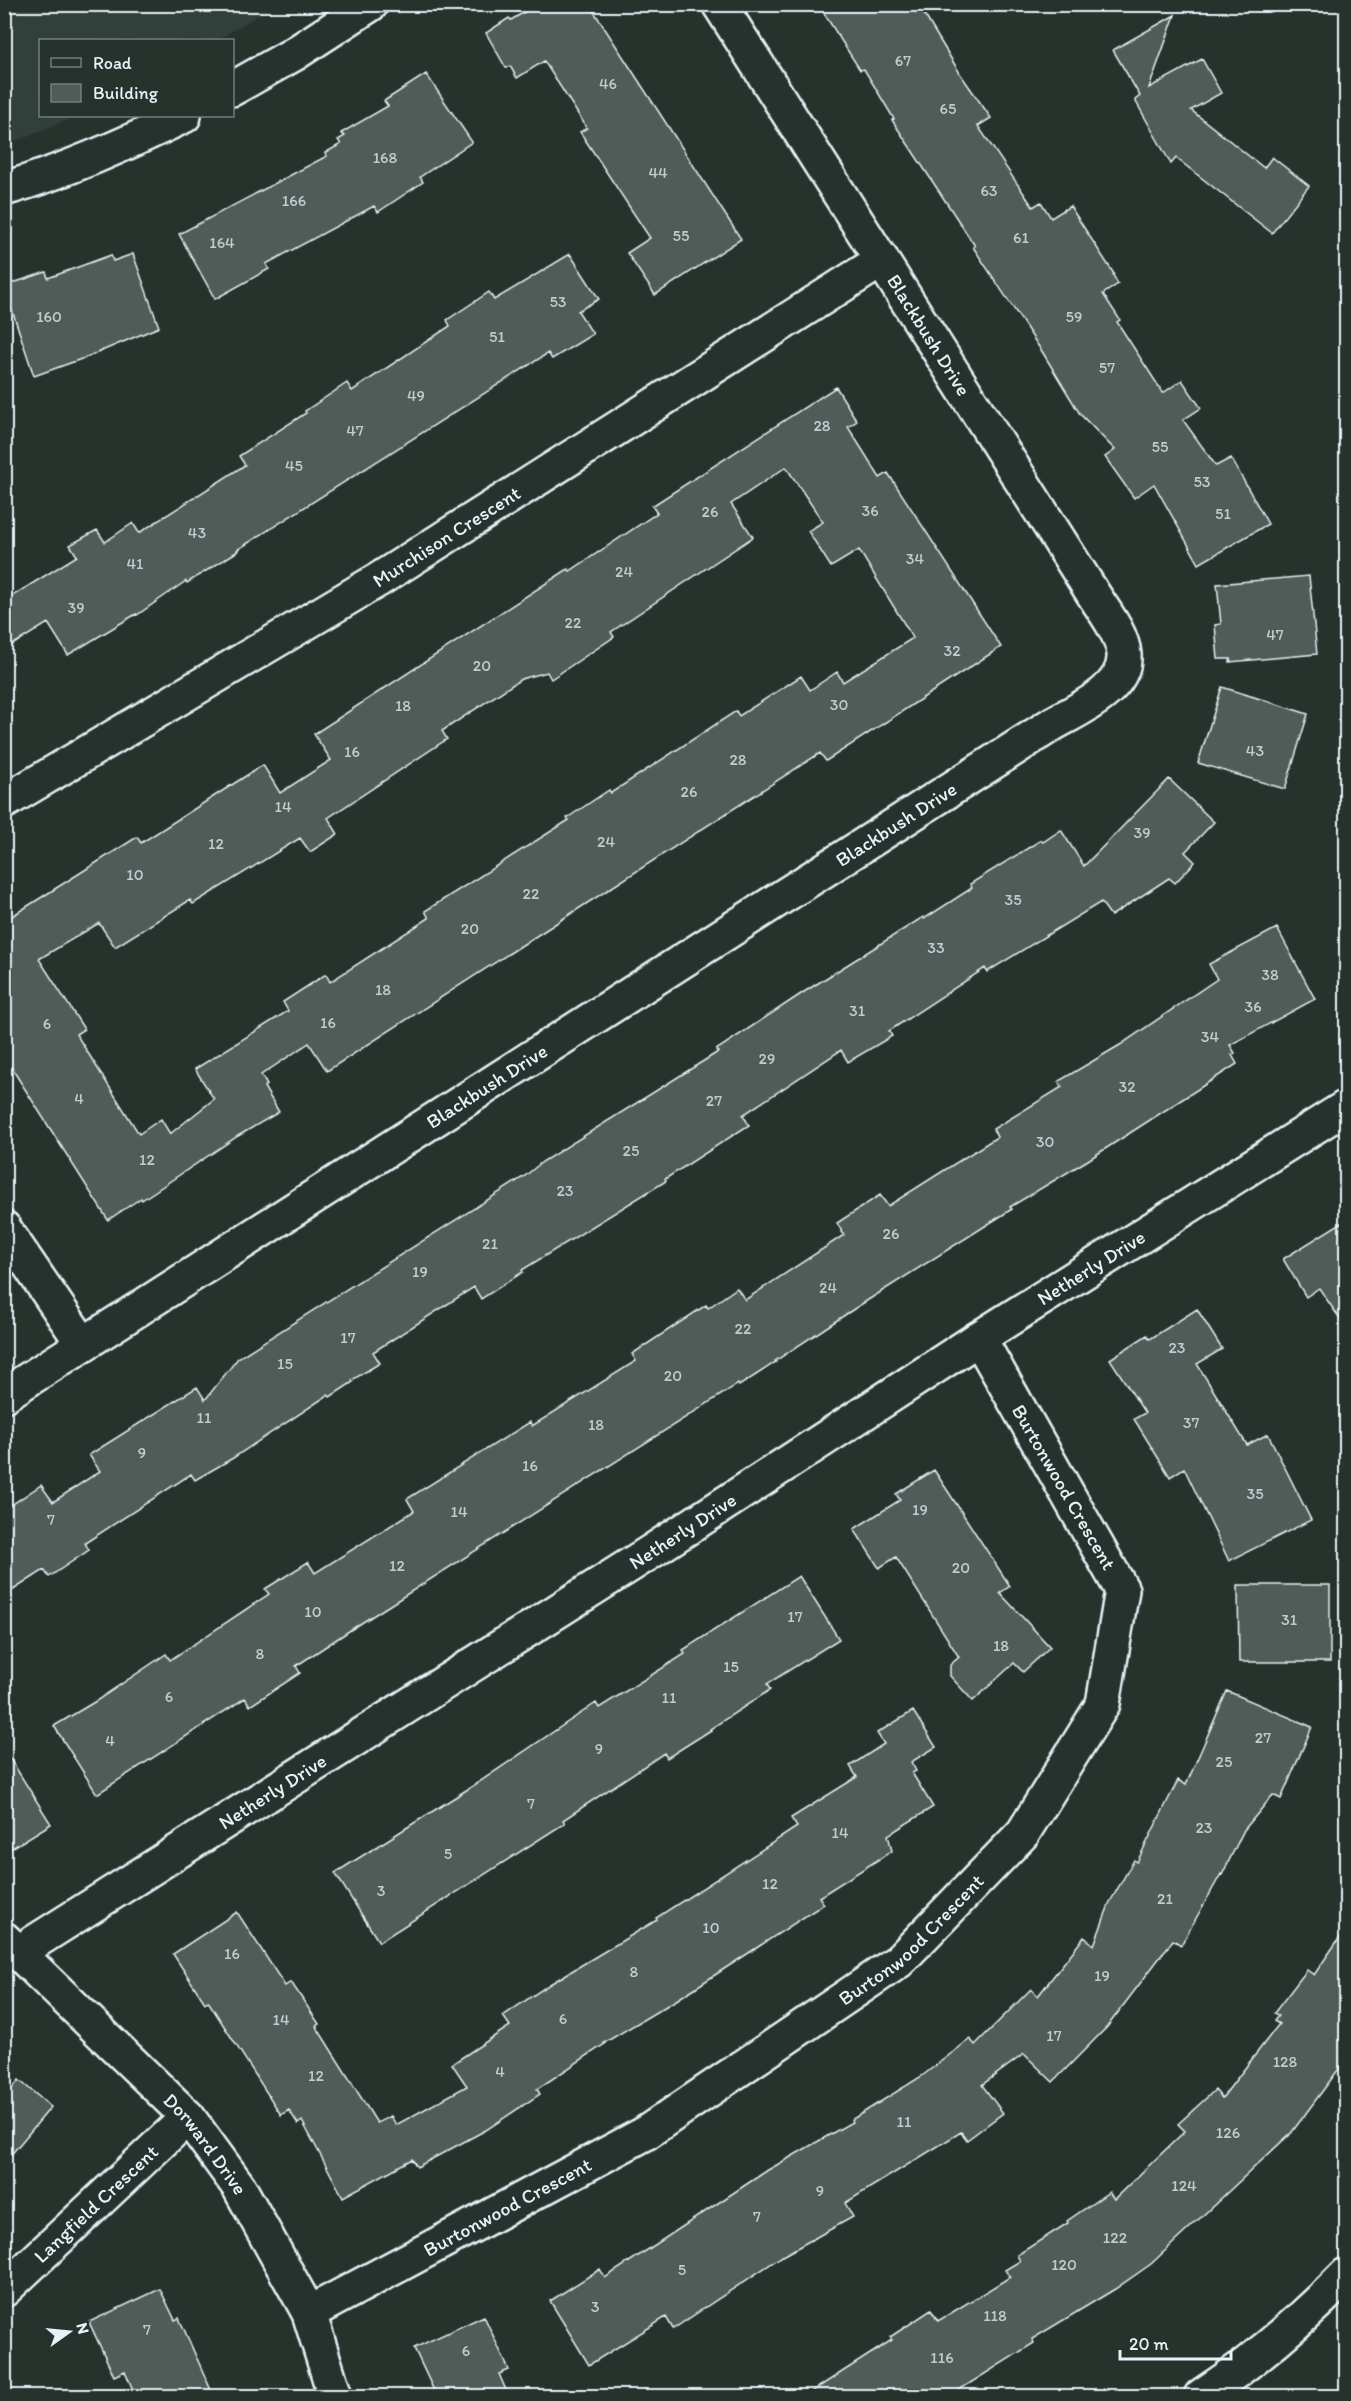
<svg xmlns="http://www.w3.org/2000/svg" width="1351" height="2401" font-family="Itim,sans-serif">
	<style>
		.built { fill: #333f3a }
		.building { fill: #505c59; stroke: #e8f1f8; stroke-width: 1.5; fill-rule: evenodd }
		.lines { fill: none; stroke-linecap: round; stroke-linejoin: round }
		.minor-casing { stroke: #e8f1f8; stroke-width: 38 }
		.minor { stroke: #26332d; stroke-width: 33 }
		.labels { text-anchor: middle; stroke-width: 4.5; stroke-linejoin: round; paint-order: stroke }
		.number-label { font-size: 16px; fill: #c2ccd0 }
		.street-label { font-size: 20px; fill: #e8f1f8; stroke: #26332d }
	</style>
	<rect width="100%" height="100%" fill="#26332d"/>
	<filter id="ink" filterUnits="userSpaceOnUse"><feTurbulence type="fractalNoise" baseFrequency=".0167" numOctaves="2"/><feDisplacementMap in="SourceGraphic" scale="12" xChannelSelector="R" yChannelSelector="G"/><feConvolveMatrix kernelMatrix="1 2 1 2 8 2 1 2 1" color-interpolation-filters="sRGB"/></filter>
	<g filter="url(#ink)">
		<path class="built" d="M 5,4 L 275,4 L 275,5 L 217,40 L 40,40 L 40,116 L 77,116 L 5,145 Z"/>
		<path class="building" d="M 538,4 L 589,4 L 741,239 L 655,295 L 627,253 L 650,238 L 580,132 L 587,128 L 544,61 L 517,78 L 510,66 L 506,68 L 486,33 L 509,18 L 511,20 Z
			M 818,4 L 918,4 L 961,75 L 991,118 L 978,126 L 1033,207 L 1041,202 L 1051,218 L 1070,206 L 1114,274 L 1113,275 L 1118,284 L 1103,294 L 1120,320 L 1117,322 L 1163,393 L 1182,380 L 1201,408 L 1183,420 L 1216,466 L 1231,458 L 1268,524 L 1199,564 L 1154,484 L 1134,498 L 1105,457 L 1115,450 L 1080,414 L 1043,353 L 973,247 L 975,246 L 892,120 L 894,119 L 864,69 L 860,70 Z
			M 1175,15 L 1149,88 L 1202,59 L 1221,93 L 1191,110 L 1264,168 L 1272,157 L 1309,186 L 1272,233 L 1176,158 L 1171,164 L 1135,100 L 1140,96 L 1113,50 Z
			M 426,74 L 472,142 L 420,177 L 423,182 L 378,212 L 374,206 L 266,264 L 269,269 L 215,299 L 179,234 L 327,156 L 325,153 L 341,144 L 338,140 L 345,136 L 341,133 L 388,106 L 384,101 Z
			M 133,254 L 159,327 L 87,357 L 34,376 L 4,286 L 46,272 L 48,278 L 111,255 L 113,261 Z
			M 570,254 L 599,299 L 578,311 L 593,334 L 552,359 L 548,353 L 237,550 L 238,551 L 187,583 L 186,581 L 137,615 L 136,614 L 68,655 L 48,623 L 4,650 L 4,601 L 77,556 L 70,545 L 97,530 L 105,542 L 133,523 L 139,533 L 245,465 L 239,456 L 306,413 L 305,411 L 347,383 L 352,391 L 450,326 L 447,320 L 489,292 L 494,300 Z
			M 836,387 L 857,421 L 848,427 L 880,478 L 888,473 L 1001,647 L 826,761 L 820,753 L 327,1071 L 309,1043 L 261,1075 L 267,1085 L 264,1087 L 279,1112 L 238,1136 L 142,1200 L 141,1198 L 108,1220 L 4,1056 L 4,921 L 137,837 L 141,843 L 263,765 L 280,793 L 331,760 L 314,734 L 568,569 L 570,571 L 657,513 L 652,506 ZM 786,467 L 823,522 L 808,531 L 831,567 L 859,550 L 913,638 L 843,682 L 837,672 L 810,690 L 801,676 L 739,716 L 736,711 L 611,793 L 609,790 L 567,818 L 569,820 L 425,911 L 429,918 L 330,982 L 326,974 L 283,1002 L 288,1011 L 195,1069 L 214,1099 L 170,1134 L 161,1119 L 139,1134 L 76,1034 L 84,1029 L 39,959 L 99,923 L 115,947 L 190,900 L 193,904 L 300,838 L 310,852 L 338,834 L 328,818 L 447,739 L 442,731 L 521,679 L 547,672 L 551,679 L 614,637 L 611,632 L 753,537 L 731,504 Z
			M 1309,576 L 1317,654 L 1230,662 L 1231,659 L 1218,659 L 1215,625 L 1221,624 L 1217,584 Z
			M 1222,687 L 1308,714 L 1285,789 L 1198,763 Z
			M 1169,779 L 1214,822 L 1185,852 L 1195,862 L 1175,883 L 1169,878 L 1111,916 L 1101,902 L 987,972 L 985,968 L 889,1031 L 892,1036 L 848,1062 L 841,1050 L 743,1115 L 749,1125 L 665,1179 L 666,1181 L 522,1270 L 523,1272 L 481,1299 L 474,1287 L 373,1352 L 380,1363 L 352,1380 L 353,1382 L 330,1397 L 328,1395 L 233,1458 L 195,1480 L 191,1474 L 85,1543 L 89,1550 L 49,1577 L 44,1570 L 4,1596 L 4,1510 L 41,1485 L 53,1502 L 100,1471 L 89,1455 L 197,1387 L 205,1400 L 238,1358 L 525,1176 L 542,1162 L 718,1052 L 716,1050 L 804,992 L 923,917 L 924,919 L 972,888 L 970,884 L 1041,840 L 1043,842 L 1061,830 L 1084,866 Z
			M 1277,928 L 1315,999 L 1230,1045 L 1235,1053 L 1232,1055 L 1237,1064 L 1088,1160 L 1010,1207 L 1012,1209 L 857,1307 L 775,1361 L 776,1362 L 739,1386 L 738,1384 L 352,1629 L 296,1666 L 300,1673 L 250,1706 L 245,1698 L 97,1794 L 54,1726 L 96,1701 L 166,1654 L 170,1660 L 269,1594 L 265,1589 L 308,1562 L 315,1573 L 414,1511 L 407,1499 L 530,1422 L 532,1426 L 636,1361 L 632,1354 L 706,1305 L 708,1308 L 737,1288 L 745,1300 L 844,1235 L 837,1223 L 880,1195 L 888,1206 L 997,1137 L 993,1129 L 1062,1087 L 1059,1081 L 1120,1045 L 1217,979 L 1209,964 Z
			M 1347,1219 L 1347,1329 L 1319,1288 L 1306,1297 L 1283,1259 Z
			M 1197,1309 L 1222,1349 L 1197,1364 L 1247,1445 L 1268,1434 L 1311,1520 L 1229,1561 L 1184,1468 L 1170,1477 L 1134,1419 L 1145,1413 L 1110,1359 L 1147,1335 L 1150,1339 Z
			M 934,1470 L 1010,1586 L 1000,1593 L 1050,1647 L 1023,1672 L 1014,1663 L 973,1701 L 950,1676 L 950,1665 L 959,1657 L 896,1557 L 879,1568 L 854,1529 L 900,1500 L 896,1494 Z
			M 799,1576 L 839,1639 L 767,1684 L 770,1690 L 710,1729 L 711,1730 L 667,1758 L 664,1753 L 563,1820 L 565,1823 L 379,1942 L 335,1873 L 479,1782 L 596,1703 L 599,1708 L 685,1654 L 683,1650 Z
			M 1238,1585 L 1330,1585 L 1330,1662 L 1239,1662 Z
			M 1227,1691 L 1312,1727 L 1281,1799 L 1273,1795 L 1244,1830 L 1222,1875 L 1221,1874 L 1181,1945 L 1173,1940 L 1107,2027 L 1053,2082 L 1024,2054 L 982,2085 L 1003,2113 L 967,2140 L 961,2132 L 845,2203 L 853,2217 L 784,2255 L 673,2329 L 666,2317 L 589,2365 L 550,2301 L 600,2269 L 605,2278 L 768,2170 L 852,2122 L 851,2120 L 922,2076 L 970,2039 L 975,2045 L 1031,1989 L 1038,1996 L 1084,1937 L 1094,1945 L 1110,1902 L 1134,1860 L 1137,1862 L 1178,1780 L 1186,1785 Z
			M 913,1711 L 936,1747 L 911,1762 L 916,1771 L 912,1773 L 933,1807 L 888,1835 L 892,1851 L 819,1897 L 824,1904 L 678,1999 L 604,2043 L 605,2044 L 537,2089 L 540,2094 L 486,2130 L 417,2167 L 412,2159 L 343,2197 L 302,2121 L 298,2124 L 289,2110 L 281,2115 L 208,2001 L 205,2003 L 173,1954 L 237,1912 L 285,1986 L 291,1982 L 319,2024 L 316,2026 L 377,2123 L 391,2116 L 396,2125 L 467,2086 L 452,2064 L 510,2026 L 503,2016 L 550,1984 L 657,1920 L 656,1918 L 797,1827 L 791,1818 L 857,1777 L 850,1766 L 884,1744 L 877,1733 Z
			M 4,1749 L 51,1824 L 4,1853 Z
			M 1347,1927 L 1347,2058 L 1292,2132 L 1151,2264 L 1115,2289 L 1032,2339 L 1034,2343 L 948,2397 L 803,2397 L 892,2340 L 890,2337 L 931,2310 L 938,2321 L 1010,2277 L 1005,2270 L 1020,2261 L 1017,2255 L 1068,2223 L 1067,2221 L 1109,2192 L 1114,2199 L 1185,2131 L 1178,2124 L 1215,2090 L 1222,2098 L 1279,2024 L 1274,2021 L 1278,2016 L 1274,2013 L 1307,1970 L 1314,1975 Z
			M 19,2080 L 51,2107 L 4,2163 L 4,2098 Z
			M 160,2289 L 175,2320 L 179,2318 L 214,2397 L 136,2397 L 125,2371 L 114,2376 L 89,2322 Z
			M 484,2316 L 509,2370 L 499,2374 L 509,2397 L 437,2397 L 414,2348 Z"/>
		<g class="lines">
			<g class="minor-casing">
				<g id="minor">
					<path d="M 232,89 L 294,54 L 371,4"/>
					<path d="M 4,189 C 66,171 126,144 184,116"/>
					<path id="s1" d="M 4,802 L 378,580 L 882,260"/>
					<path d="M 4,1228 L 83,1344"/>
					<path id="s2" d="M 4,1395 L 1051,725 C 1076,710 1127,690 1124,654 C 1122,633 1103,610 1092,592 L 719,4"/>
					<path id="s3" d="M 4,1939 L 188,2117 L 239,2187 L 309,2313 L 335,2396"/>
					<path id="s4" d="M 19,1952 L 649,1553 L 979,1338 L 1346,1107"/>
					<path id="s5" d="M 4,2290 L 188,2117"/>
					<path id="s6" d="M 309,2313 L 644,2134 L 899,1961 L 1023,1833 L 1103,1704 L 1122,1590 L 979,1338"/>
					<path d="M 1201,2396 C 1253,2362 1302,2320 1346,2275"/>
				</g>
			</g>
			<use href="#minor" class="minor"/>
		</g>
	</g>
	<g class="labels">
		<g class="number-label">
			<text x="903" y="66">67</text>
			<text x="608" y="89">46</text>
			<text x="948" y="114">65</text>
			<text x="385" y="163">168</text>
			<text x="658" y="178">44</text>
			<text x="989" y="196">63</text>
			<text x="294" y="206">166</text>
			<text x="681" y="241">55</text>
			<text x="1021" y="243">61</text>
			<text x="222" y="248">164</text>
			<text x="558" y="307">53</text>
			<text x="49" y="322">160</text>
			<text x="1074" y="322">59</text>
			<text x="497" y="342">51</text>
			<text x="1107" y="373">57</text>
			<text x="416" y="401">49</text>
			<text x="822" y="431">28</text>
			<text x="355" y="436">47</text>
			<text x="1160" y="452">55</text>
			<text x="294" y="471">45</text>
			<text x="1202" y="487">53</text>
			<text x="870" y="516">36</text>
			<text x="710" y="517">26</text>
			<text x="1223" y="519">51</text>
			<text x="197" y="538">43</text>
			<text x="915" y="564">34</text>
			<text x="135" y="569">41</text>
			<text x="624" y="577">24</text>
			<text x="76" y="613">39</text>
			<text x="573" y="628">22</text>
			<text x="1275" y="640">47</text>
			<text x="952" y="656">32</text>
			<text x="482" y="671">20</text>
			<text x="839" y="710">30</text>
			<text x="403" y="711">18</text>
			<text x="1255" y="756">43</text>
			<text x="352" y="757">16</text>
			<text x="738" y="765">28</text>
			<text x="689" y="797">26</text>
			<text x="283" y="812">14</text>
			<text x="1142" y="838">39</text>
			<text x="606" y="847">24</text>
			<text x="216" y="849">12</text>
			<text x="135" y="880">10</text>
			<text x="531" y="899">22</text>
			<text x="1013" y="905">35</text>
			<text x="470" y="934">20</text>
			<text x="936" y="953">33</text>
			<text x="1270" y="980">38</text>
			<text x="383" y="995">18</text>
			<text x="1253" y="1012">36</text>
			<text x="857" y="1016">31</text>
			<text x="328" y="1028">16</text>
			<text x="47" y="1029">6</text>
			<text x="1210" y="1042">34</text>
			<text x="767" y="1064">29</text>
			<text x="1127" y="1092">32</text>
			<text x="79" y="1104">4</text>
			<text x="714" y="1106">27</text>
			<text x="1045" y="1147">30</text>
			<text x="631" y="1156">25</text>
			<text x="147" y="1165">12</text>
			<text x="565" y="1196">23</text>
			<text x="891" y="1239">26</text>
			<text x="490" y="1249">21</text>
			<text x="420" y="1277">19</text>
			<text x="828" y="1293">24</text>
			<text x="743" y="1334">22</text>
			<text x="348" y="1343">17</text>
			<text x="1177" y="1353">23</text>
			<text x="285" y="1369">15</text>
			<text x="673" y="1381">20</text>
			<text x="204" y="1423">11</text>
			<text x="1191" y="1428">37</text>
			<text x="596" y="1430">18</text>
			<text x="142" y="1458">9</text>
			<text x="530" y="1471">16</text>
			<text x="1255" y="1499">35</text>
			<text x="920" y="1515">19</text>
			<text x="459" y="1517">14</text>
			<text x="51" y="1525">7</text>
			<text x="397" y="1571">12</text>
			<text x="961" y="1573">20</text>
			<text x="313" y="1617">10</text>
			<text x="795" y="1622">17</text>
			<text x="1289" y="1625">31</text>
			<text x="1001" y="1651">18</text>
			<text x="260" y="1659">8</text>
			<text x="731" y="1672">15</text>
			<text x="169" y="1702">6</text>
			<text x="669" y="1703">11</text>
			<text x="1263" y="1743">27</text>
			<text x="110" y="1746">4</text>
			<text x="599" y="1754">9</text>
			<text x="1224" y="1767">25</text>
			<text x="531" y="1809">7</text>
			<text x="1204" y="1833">23</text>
			<text x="840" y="1838">14</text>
			<text x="448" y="1859">5</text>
			<text x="770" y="1889">12</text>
			<text x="381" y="1896">3</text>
			<text x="1165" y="1904">21</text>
			<text x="711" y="1933">10</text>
			<text x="232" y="1959">16</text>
			<text x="634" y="1977">8</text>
			<text x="1102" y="1981">19</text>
			<text x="563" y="2024">6</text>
			<text x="281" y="2025">14</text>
			<text x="1054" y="2041">17</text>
			<text x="1285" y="2067">128</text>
			<text x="500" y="2077">4</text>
			<text x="316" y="2081">12</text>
			<text x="904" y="2127">11</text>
			<text x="1228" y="2138">126</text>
			<text x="1184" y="2191">124</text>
			<text x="820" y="2196">9</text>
			<text x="757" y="2222">7</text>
			<text x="1115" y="2243">122</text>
			<text x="1064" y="2270">120</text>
			<text x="682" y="2275">5</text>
			<text x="595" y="2312">3</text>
			<text x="995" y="2321">118</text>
			<text x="147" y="2335">7</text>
			<text x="466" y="2356">6</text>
			<text x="942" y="2363">116</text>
		</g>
		<g class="street-label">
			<text transform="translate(929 335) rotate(58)" y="7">Blackbush Drive</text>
			<text dy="7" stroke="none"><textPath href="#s1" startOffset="516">Murchison Crescent</textPath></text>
			<text dy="7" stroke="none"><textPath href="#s2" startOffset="1059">Blackbush Drive</textPath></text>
			<text dy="7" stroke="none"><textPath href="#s2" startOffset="573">Blackbush Drive</textPath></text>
			<text dy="7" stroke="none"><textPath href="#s4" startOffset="1272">Netherly Drive</textPath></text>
			<text transform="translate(1064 1487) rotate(60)" y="7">Burtonwood Crescent</text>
			<text dy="7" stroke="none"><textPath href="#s4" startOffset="786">Netherly Drive</textPath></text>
			<text dy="7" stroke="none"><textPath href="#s4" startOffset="300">Netherly Drive</textPath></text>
			<text dy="7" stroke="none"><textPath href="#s6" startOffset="711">Burtonwood Crescent</textPath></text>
			<text dy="7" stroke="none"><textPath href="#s3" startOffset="288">Dorward Drive</textPath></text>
			<text dy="7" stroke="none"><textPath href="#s5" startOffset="126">Langfield Crescent</textPath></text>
			<text dy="7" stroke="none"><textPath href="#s6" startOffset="225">Burtonwood Crescent</textPath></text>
		</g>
	</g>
	<rect width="1351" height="2401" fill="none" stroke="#26332d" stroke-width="24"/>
	<rect x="12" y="12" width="1327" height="2377" fill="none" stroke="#e8f1f8" stroke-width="2" filter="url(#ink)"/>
	<rect x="39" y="39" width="195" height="78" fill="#26332d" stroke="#747f7e" stroke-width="1.5"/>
	<rect x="51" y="58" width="30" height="9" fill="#26332d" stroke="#747f7e" stroke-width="1.5"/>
	<text x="93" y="69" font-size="18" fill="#e8f1f8">Road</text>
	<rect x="51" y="84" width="30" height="18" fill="#505c59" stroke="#747f7e" stroke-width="1.5"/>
	<text x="93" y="99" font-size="18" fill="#e8f1f8">Building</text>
	<g transform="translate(69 2332) rotate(75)" stroke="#26332d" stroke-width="4.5" paint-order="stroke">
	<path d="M0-4.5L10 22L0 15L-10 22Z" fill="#e8f1f8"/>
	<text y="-9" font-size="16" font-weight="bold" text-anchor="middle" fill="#e8f1f8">N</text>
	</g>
	<path d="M1120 2350v9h111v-9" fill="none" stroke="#e8f1f8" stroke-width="3"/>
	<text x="1129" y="2350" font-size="18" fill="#e8f1f8" stroke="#26332d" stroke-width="4.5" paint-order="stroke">20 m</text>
</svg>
